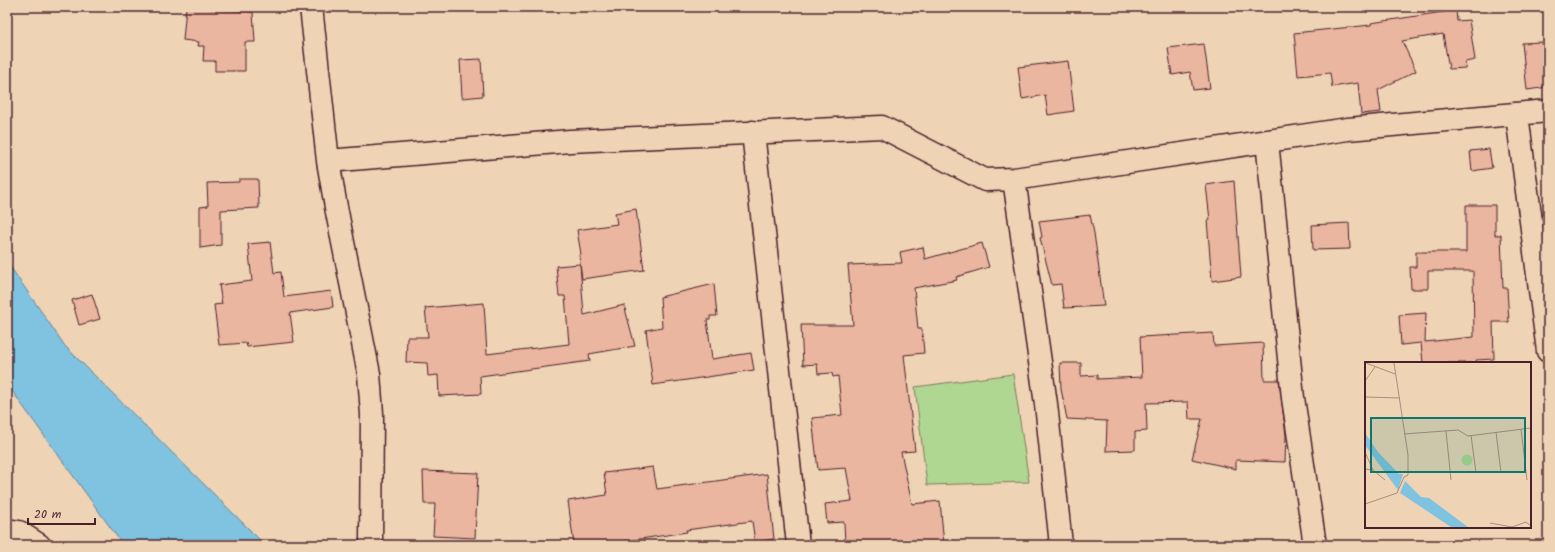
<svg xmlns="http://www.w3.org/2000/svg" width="1555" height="552" font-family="Kalam,sans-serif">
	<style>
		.green { fill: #b0d792; stroke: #7d7b5e }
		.water { fill: #7fc3e0; stroke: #6a8198 }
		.building { fill: #ebb6a0; stroke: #4a1f2b }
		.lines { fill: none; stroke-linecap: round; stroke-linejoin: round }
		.minor-casing { stroke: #4a1f2b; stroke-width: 25 }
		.minor { stroke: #eed4b5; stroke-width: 22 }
		.inset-road { fill: none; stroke: #ac8c7e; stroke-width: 1 }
		.view { fill: #0f766e; fill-opacity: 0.15; stroke: #0f766e; stroke-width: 2 }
		.inset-edge { fill: none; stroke: #4a1f2b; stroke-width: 2 }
	</style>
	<rect width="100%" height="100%" fill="#eed4b5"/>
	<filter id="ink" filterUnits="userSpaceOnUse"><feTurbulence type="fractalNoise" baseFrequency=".025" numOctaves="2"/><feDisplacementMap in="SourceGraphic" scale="8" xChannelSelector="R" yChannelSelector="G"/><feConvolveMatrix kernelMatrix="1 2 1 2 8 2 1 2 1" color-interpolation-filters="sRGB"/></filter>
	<g filter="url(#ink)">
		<path class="green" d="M 1013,374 L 1029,482 L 927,485 L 915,387 Z"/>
		<path class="water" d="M 7,262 L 65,346 L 265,545 L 123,545 L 7,384 Z"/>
		<path class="building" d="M 186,7 L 253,12 L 255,42 L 245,42 L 245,71 L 215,71 L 215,61 L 203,61 L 204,46 L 198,46 L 199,42 L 183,40 Z
			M 1456,10 L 1457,21 L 1469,20 L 1475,60 L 1465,62 L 1466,68 L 1449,69 L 1443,34 L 1402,41 L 1416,71 L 1378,90 L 1381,112 L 1361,114 L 1358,83 L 1332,87 L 1330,73 L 1298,76 L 1294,33 L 1371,25 L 1371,23 Z
			M 1542,42 L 1548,87 L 1527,90 L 1522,43 Z
			M 1204,44 L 1210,88 L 1193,90 L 1190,72 L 1172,75 L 1168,48 Z
			M 481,59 L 483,96 L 462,98 L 460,60 Z
			M 1068,61 L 1074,111 L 1048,115 L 1045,95 L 1022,99 L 1018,67 Z
			M 1489,149 L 1492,168 L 1472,171 L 1470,151 Z
			M 239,179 L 258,179 L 259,208 L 221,210 L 221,245 L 200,248 L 200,207 L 208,206 L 207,183 L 239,182 Z
			M 1234,181 L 1241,277 L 1212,281 L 1207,220 L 1210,220 L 1206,185 Z
			M 1466,205 L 1495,205 L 1495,235 L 1501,235 L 1503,288 L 1507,288 L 1509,322 L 1493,322 L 1494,359 L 1476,360 L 1476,363 L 1423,363 L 1421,343 L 1401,345 L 1399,315 L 1426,313 L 1425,342 L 1474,337 L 1473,271 L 1428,271 L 1428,289 L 1411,289 L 1410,267 L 1416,267 L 1416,252 L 1466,252 Z
			M 636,209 L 644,270 L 582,279 L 579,255 L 581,254 L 577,230 L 617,224 L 615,213 Z
			M 1090,215 L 1094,233 L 1104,306 L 1064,308 L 1061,284 L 1052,285 L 1040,238 L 1042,237 L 1039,221 Z
			M 1349,223 L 1350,249 L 1313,250 L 1312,225 Z
			M 270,242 L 274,273 L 281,272 L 284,297 L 331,291 L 333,307 L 290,313 L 294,342 L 247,347 L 246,343 L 219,345 L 214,305 L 222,304 L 219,285 L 252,281 L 248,244 Z
			M 982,243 L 989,267 L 956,277 L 957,280 L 914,288 L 918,329 L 922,329 L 924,353 L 904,355 L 915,451 L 901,452 L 912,504 L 940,501 L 944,545 L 845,545 L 844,522 L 827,523 L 825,504 L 852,501 L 846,468 L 818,470 L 812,418 L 842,415 L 838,376 L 833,377 L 832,373 L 818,374 L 817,364 L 803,365 L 801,325 L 853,325 L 848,265 L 902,263 L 900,252 L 923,247 L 925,259 Z
			M 580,264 L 584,315 L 624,305 L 635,346 L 589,354 L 590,361 L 480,376 L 481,394 L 439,396 L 438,375 L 428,376 L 427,363 L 406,362 L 407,337 L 428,337 L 425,308 L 484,303 L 487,354 L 569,344 L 565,296 L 559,296 L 556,266 Z
			M 714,284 L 717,316 L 710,316 L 710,320 L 707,320 L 712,359 L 751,353 L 754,370 L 653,385 L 646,330 L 662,327 L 660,297 Z
			M 92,294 L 100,319 L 79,325 L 72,300 Z
			M 1213,333 L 1214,346 L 1263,343 L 1264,380 L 1279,380 L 1286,435 L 1285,462 L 1236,460 L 1236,469 L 1192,459 L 1202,419 L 1189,419 L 1188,402 L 1146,403 L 1147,431 L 1135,432 L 1135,450 L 1106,451 L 1107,421 L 1067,419 L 1061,389 L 1060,363 L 1081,363 L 1081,376 L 1097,375 L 1097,379 L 1142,377 L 1140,337 Z
			M 653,467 L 657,489 L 767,474 L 774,539 L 755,542 L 752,521 L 686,530 L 687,532 L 600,545 L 574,545 L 568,501 L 607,495 L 604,473 Z
			M 423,471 L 478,473 L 475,538 L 433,536 L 435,504 L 424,504 Z"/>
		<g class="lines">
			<g class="minor-casing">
				<path id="minor" d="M 311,7 L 328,161 L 336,207 L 369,374 L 372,414 L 371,545
					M 1517,115 L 1548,351
					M 753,132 L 798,545
					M 1267,141 L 1293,398 L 1315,545
					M 328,161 L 570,141 L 882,127 L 985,180 L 1014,179 L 1348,129 L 1548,111
					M 1014,179 L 1046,404 L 1061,545
					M 7,530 L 19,532 L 39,545"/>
			</g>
			<use href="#minor" class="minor"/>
		</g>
	</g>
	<g transform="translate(1365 362)">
		<rect width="166" height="166" fill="#eed4b5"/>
		<path d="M96.5 98a5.5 5.5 0 1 1 11 0a5.5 5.5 0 1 1-11 0Z" fill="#b0d792"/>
		<path d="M 0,71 L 13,90 L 34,112 L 38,112 L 33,128 L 0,83 ZM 40,119 L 56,135 L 64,136 L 103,165 L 86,165 L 35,131 Z" fill="#7fc3e0"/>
		<path class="inset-road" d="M 1,1 L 30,12M 0,19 L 10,5M 0,35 L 35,36M 156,67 L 162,118M 81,69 L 86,118M 131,70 L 136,111M 39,72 L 93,68 L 103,74 L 166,66M 106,73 L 111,111M 0,90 L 8,108M 0,107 L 8,108 L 20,118M 0,142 L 32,131 L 39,115 L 43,113 L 43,93 L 29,1M 125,161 L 147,165 L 161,160 L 166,164"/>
		<path class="view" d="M 6,56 L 160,56 L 160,110 L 6,110 Z"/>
		<rect width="166" height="166" class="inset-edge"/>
	</g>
	<rect width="1555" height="552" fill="none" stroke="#eed4b5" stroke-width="24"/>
	<rect x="12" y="12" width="1531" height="528" fill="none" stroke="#4a1f2b" stroke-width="1.5" filter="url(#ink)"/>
	<path d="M28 518v6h67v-6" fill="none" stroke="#4a1f2b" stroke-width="2"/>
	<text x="34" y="518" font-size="12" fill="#4a1f2b" stroke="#eed4b5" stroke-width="3" paint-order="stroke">20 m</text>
</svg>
